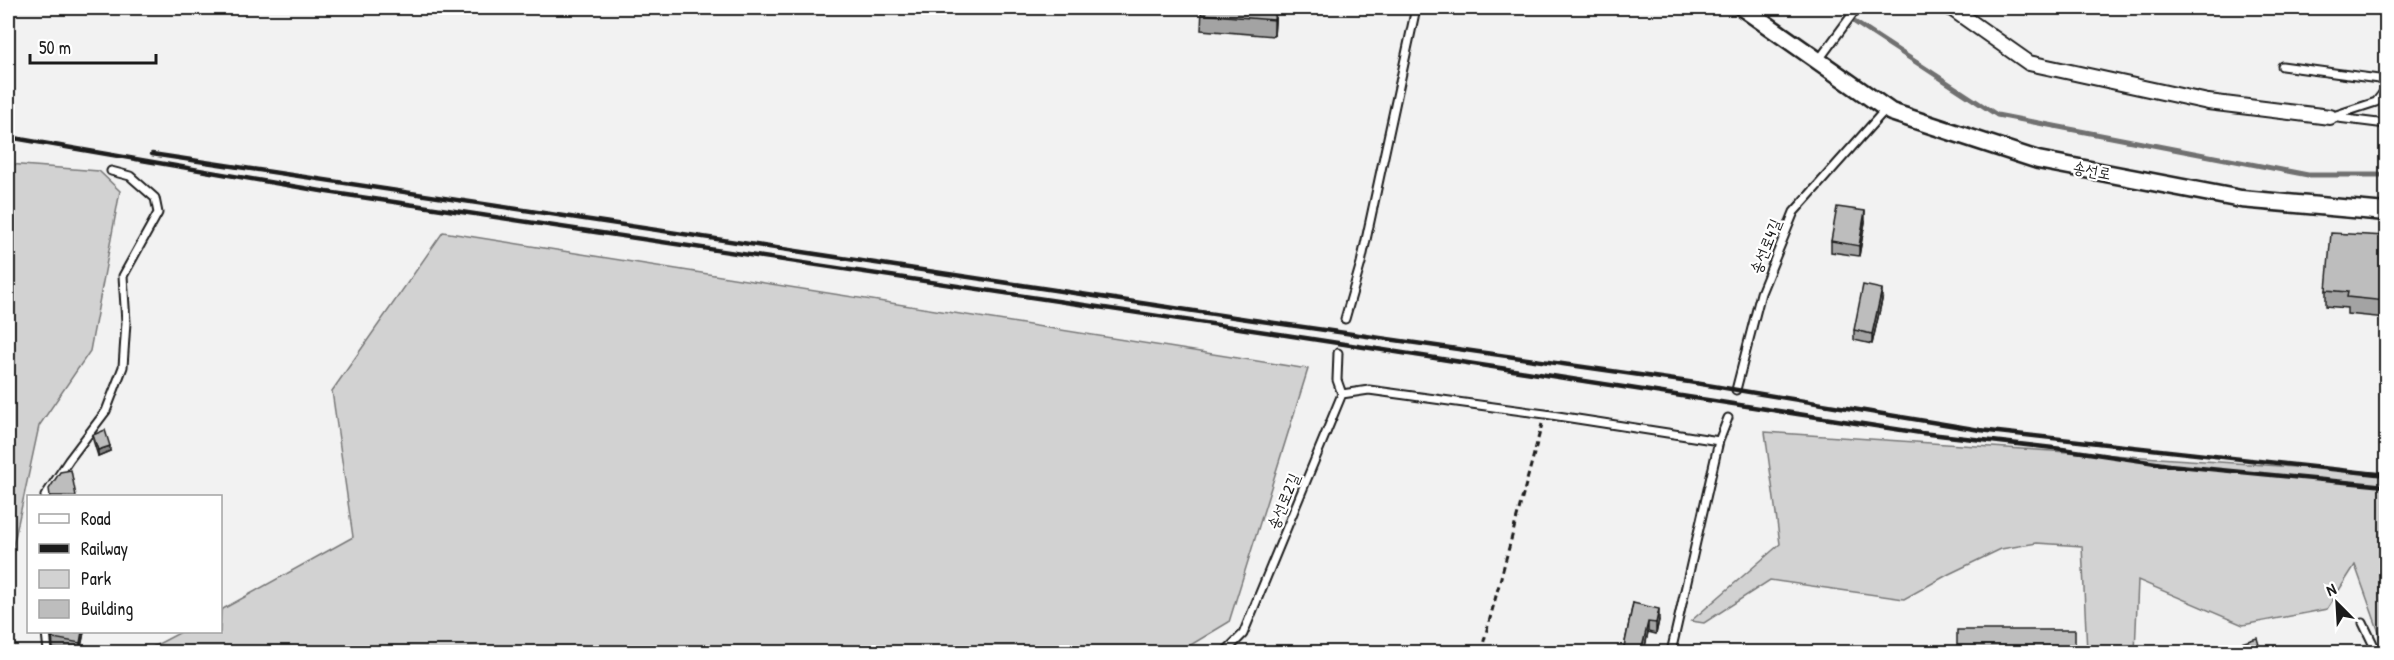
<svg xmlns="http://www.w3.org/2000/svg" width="2394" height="660" font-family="'Patrick Hand','Poor Story',sans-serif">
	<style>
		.green { fill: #d2d2d2; stroke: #777; stroke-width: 1.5 }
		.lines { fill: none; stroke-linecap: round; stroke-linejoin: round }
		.stream { stroke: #707070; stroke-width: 5 }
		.service-casing { stroke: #1c1c1c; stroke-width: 11 }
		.minor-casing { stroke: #1c1c1c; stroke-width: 18 }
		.tertiary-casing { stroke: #1c1c1c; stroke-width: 21 }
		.path { stroke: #1c1c1c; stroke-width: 3; stroke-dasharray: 6 4.5; stroke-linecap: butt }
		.service { stroke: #fff; stroke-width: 7 }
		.minor { stroke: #fff; stroke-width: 14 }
		.tertiary { stroke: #fff; stroke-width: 16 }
		.rail { stroke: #1c1c1c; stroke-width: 4.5 }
		.wall { fill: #a3a3a3; stroke: #1c1c1c; stroke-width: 1.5 }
		.shaded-wall { fill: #848484; stroke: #1c1c1c; stroke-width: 1.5 }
		.building { fill: #bdbdbd; stroke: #1c1c1c; stroke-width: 1.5 }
		.labels { text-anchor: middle; stroke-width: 4.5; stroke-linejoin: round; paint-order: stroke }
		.street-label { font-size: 16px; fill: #1c1c1c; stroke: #fff }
	</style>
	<rect width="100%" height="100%" fill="#f2f2f2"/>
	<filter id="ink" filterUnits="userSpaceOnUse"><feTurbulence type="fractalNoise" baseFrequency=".0167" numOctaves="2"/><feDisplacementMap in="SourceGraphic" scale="12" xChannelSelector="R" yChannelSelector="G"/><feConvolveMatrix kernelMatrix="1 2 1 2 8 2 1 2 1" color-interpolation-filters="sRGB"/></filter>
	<g filter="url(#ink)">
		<path class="green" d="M 8,164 L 99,171 L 120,191 L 90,351 L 39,426 L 8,570 Z
			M 443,232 L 1308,369 L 1229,622 L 1179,652 L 143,652 L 181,632 L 220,632 L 221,610 L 353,537 L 332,391 Z
			M 1765,432 L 2386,473 L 2386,652 L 2355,565 L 2327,609 L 2243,625 L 2138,580 L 2135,652 L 2087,652 L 2082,546 L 2037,543 L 2001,549 L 1949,574 L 1904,599 L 1770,580 L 1704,623 L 1691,621 L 1780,544 Z"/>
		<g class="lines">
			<path class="stream" d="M 1831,8 L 1837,11
				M 1853,21 L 1997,115 L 2308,175 L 2386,175"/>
			<g class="service-casing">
				<path id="service" d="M 1818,61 L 1857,8
					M 2282,66 L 2386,80
					M 2386,89 L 2376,102 L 2330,117 L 2386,124
					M 1345,319 L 1361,263 L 1416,8
					M 1736,390 L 1761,293 L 1794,212 L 1885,110
					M 1342,394 L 1369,390 L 1545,414 L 1719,441
					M 45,496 L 69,460 L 106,411 L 123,367 L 126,322 L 123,276 L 158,213 L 155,198 L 130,176 L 111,171
					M 2363,623 L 2377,652
					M 46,632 L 48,652
					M 1225,652 L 1243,634 L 1342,394 L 1337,380 L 1338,353
					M 1671,652 L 1719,441 L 1728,418"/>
			</g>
			<g class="minor-casing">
				<path id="minor" d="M 1951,8 L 2029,63 L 2208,102 L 2330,117"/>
			</g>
			<g class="tertiary-casing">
				<path id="tertiary" d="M 1743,8 L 1891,112 L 2038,160 L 2241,199 L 2386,212"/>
			</g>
			<path class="path" d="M 1481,652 L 1542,424"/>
			<use href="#service" class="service"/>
			<use href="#minor" class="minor"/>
			<use href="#tertiary" class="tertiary"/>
			<path class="rail" d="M 8,137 L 327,192 L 1286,335 L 1921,433 L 2062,449 L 2169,465 L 2386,486
				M 152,154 L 1247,319 L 1689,382 L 1980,430 L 2386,475"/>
		</g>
		<path class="wall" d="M 1202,8 L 1276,8 L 1274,36 L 1201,30 Z
			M 1865,222 L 1859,256 L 1831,252 L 1831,241 Z
			M 2386,236 L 2386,318 L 2347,314 L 2347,308 L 2326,306 L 2326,290 Z
			M 1882,300 L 1872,344 L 1854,340 L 1854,330 Z
			M 93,435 L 110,451 L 98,456 L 93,440 Z
			M 1633,603 L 1659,620 L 1656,634 L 1648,632 L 1644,652 L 1623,652 Z
			M 52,632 L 84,632 L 80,652 L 74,652 L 53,649 Z"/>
		<path class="shaded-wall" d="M 1275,8 L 1276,8 L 1274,36 L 1274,20 Z
			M 1865,211 L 1865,222 L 1859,256 L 1859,246 Z
			M 1882,289 L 1882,300 L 1872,344 L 1872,334 Z
			M 110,446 L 110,451 L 98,456 L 98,450 Z
			M 1659,609 L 1659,620 L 1656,634 L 1656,623 Z
			M 1648,622 L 1648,632 L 1644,652 L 1641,652 Z
			M 82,632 L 84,632 L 80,652 L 80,643 Z"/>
		<path class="building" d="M 1202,8 L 1275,8 L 1274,20 L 1201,14 Z
			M 1837,207 L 1865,211 L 1859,246 L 1831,241 Z
			M 2331,233 L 2386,236 L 2386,301 L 2347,297 L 2348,292 L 2326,290 Z
			M 1863,285 L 1882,289 L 1872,334 L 1854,330 Z
			M 105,430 L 110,446 L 98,450 L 93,435 Z
			M 71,470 L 76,496 L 50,496 L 49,489 L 60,472 Z
			M 1633,603 L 1659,609 L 1656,623 L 1648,622 L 1641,652 L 1623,652 Z
			M 1957,630 L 2075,630 L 2075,652 L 1957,652 Z
			M 53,632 L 82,632 L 80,643 L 53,638 Z
			M 2257,638 L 2261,652 L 2234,652 L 2232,646 Z"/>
	</g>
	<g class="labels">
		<g class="street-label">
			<text transform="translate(2092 170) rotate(11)" y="6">송선로</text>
			<text transform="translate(1765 246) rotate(-68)" y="6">송선로4길</text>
			<text transform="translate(1283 501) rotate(-67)" y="6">송선로2길</text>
		</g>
	</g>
	<rect width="2394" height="660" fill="none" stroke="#fff" stroke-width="30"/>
	<rect x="15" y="15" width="2364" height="630" fill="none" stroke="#1c1c1c" stroke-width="2" filter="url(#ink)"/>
	<rect x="27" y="495" width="195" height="138" fill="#ffffff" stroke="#a4a4a4" stroke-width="1.5"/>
	<rect x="39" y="514" width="30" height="9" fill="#ffffff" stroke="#a4a4a4" stroke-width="1.5"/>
	<text x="81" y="525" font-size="18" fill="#1c1c1c">Road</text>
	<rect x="39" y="544" width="30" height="9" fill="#1c1c1c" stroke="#a4a4a4" stroke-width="1.5"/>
	<text x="81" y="555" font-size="18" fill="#1c1c1c">Railway</text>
	<rect x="39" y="570" width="30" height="18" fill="#d2d2d2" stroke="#a4a4a4" stroke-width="1.5"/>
	<text x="81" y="585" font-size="18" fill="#1c1c1c">Park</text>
	<rect x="39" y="600" width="30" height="18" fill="#bdbdbd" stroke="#a4a4a4" stroke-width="1.5"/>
	<text x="81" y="615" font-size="18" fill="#1c1c1c">Building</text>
	<g transform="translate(2337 603) rotate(336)" stroke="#ffffff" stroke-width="4.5" paint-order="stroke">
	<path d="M0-4.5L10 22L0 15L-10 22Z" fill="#1c1c1c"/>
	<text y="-9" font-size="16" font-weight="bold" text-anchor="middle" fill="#1c1c1c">N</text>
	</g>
	<path d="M30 54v9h126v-9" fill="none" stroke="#1c1c1c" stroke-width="3"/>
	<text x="39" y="54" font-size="18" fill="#1c1c1c" stroke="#ffffff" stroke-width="4.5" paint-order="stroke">50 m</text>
</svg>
